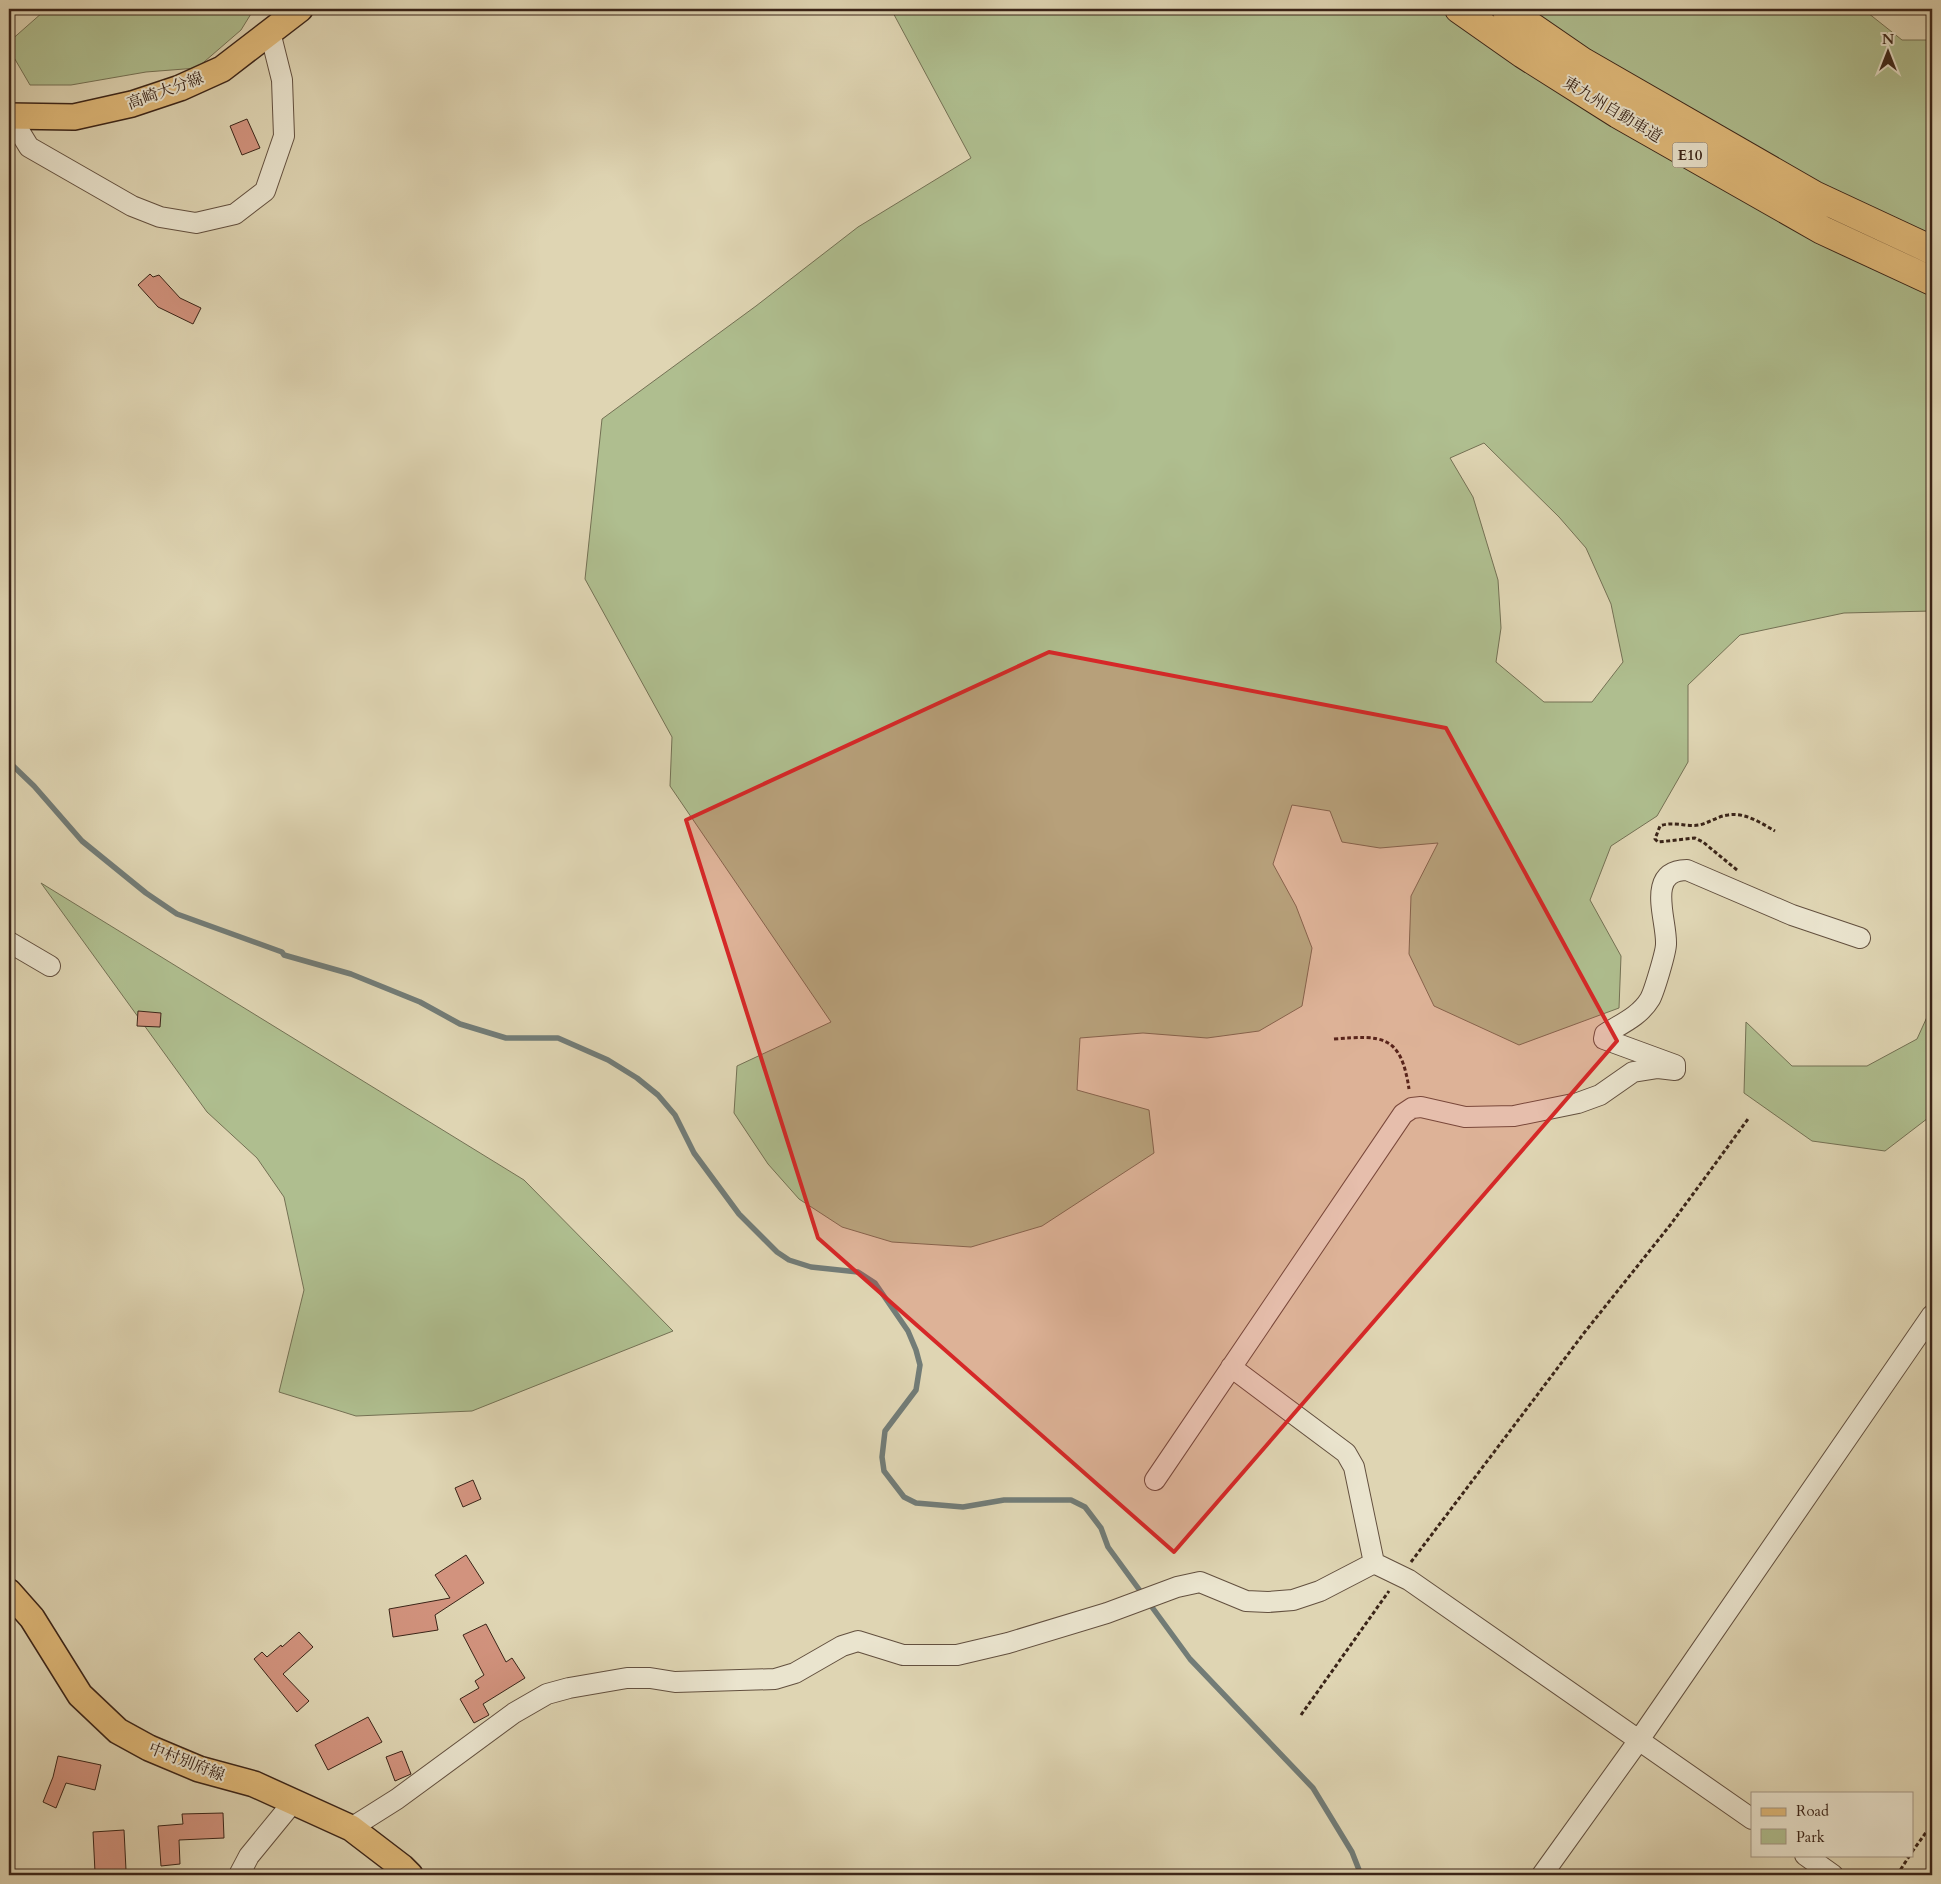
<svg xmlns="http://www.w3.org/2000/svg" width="1941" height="1884" font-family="Cardo,'Noto Serif JP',serif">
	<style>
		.green { fill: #afbe8f; stroke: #747154; fill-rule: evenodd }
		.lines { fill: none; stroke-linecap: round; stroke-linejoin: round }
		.stream { stroke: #727c77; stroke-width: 5.5 }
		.building { fill: #d2937e; stroke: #3a2418 }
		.minor-casing { stroke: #63503f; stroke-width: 22 }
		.major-casing { stroke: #3a2418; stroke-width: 28 }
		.highway-casing { stroke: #3a2418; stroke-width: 30 }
		.path { stroke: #3a2418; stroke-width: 3; stroke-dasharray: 4 2.5; stroke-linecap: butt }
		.minor { stroke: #eae4ce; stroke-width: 20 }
		.major { stroke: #e0ba7a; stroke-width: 25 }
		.highway { stroke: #e0ba7a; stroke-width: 28 }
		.marked { fill: #d62828; fill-opacity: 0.2; stroke: #d62828; stroke-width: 4; stroke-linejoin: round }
		.labels { text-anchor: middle; stroke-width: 4; stroke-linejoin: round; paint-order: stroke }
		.shield { fill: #eae4ce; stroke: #6f5e4f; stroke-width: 1 }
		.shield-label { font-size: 15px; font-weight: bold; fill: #3a2418 }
		.street-label { font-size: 16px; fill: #3a2418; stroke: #eae4ce }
	</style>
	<rect width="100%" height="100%" fill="#dfd5b3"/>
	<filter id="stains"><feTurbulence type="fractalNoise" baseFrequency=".004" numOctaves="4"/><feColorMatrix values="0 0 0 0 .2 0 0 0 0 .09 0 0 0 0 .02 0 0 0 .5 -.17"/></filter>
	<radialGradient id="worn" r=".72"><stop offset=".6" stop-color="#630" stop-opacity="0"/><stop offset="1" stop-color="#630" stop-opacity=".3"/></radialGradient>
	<path class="green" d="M 42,9 L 254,9 L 241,30 L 197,68 L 146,72 L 71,85 L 30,85 L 9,49 L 9,42 L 43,12 Z
		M 891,9 L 1863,9 L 1902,40 L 1932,40 L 1932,611 L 1844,613 L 1740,635 L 1688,685 L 1688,762 L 1657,816 L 1611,846 L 1590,900 L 1621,956 L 1619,1008 L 1519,1045 L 1434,1006 L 1409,954 L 1411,896 L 1438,843 L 1380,848 L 1342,842 L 1330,811 L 1292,805 L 1273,864 L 1296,906 L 1312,948 L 1302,1006 L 1259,1031 L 1207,1038 L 1143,1033 L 1080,1038 L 1077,1090 L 1149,1110 L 1154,1153 L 1042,1226 L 971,1247 L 892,1242 L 842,1227 L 799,1199 L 768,1164 L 734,1113 L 737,1066 L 831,1022 L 670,786 L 672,737 L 585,579 L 602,419 L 756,306 L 858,227 L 971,158 ZM 1484,443 L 1559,517 L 1586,548 L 1611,604 L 1623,662 L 1592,702 L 1544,702 L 1496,662 L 1501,628 L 1498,580 L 1473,497 L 1450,458 Z
		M 41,883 L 524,1180 L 673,1331 L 472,1411 L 356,1416 L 279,1392 L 304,1290 L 284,1197 L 257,1158 L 207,1112 Z
		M 1932,1006 L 1932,1115 L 1885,1151 L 1812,1141 L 1744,1093 L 1746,1022 L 1792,1066 L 1867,1066 L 1917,1039 Z"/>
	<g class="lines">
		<path class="stream" d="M 9,762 L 34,786 L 82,841 L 146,893 L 177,914 L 282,952 L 284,955 L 351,974 L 420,1002 L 460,1024 L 506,1038 L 558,1038 L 608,1060 L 637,1078 L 658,1095 L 675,1115 L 694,1153 L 739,1214 L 777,1252 L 789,1260 L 811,1267 L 858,1272 L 875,1283 L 908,1331 L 916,1350 L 920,1365 L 916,1390 L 885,1431 L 882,1457 L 884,1471 L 904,1497 L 916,1503 L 963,1507 L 1004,1500 L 1071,1500 L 1085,1507 L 1101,1528 L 1108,1547 L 1190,1659 L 1313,1788 L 1352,1852 L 1361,1875"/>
	</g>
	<path class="building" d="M 247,119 L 260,148 L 242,155 L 230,126 Z
		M 150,274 L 153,277 L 159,275 L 180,298 L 201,308 L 193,324 L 158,307 L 138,285 Z
		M 138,1011 L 161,1013 L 160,1027 L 137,1026 Z
		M 473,1480 L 481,1499 L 463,1507 L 455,1488 Z
		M 466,1555 L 484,1583 L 435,1615 L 438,1630 L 393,1637 L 389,1609 L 450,1598 L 435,1575 Z
		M 486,1624 L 506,1662 L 512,1658 L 525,1678 L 483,1704 L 489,1715 L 474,1723 L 460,1699 L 479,1688 L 475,1681 L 484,1675 L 463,1635 Z
		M 299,1632 L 313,1647 L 283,1674 L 309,1701 L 297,1712 L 254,1659 L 262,1652 L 267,1657 L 281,1645 L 282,1647 Z
		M 368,1717 L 382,1742 L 328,1770 L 315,1745 Z
		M 402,1751 L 411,1774 L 395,1781 L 386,1757 Z
		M 58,1756 L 101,1765 L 95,1790 L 66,1783 L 56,1808 L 43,1802 L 53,1777 Z
		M 223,1813 L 224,1838 L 179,1840 L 180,1864 L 161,1866 L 158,1826 L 183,1824 L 182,1814 Z
		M 124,1830 L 126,1870 L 95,1872 L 93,1832 Z"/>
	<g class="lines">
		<g class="minor-casing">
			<path id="minor" d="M 10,116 L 29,147 L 132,206 L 160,217 L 196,223 L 235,214 L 265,191 L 284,136 L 282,80 L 270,32
				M 9,942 L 50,966
				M 1231,1367 L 1346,1453 L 1354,1467 L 1374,1563
				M 1155,1480 L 1403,1114 L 1412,1108 L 1421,1107 L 1465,1117 L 1514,1116 L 1578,1103 L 1600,1095 L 1633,1072 L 1658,1068 L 1675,1070 L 1675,1065 L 1604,1039 L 1605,1034 C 1621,1024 1640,1016 1650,999 C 1654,992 1666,952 1666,944 C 1667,919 1645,871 1687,870 L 1792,915 L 1860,938
				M 351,1828 L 397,1799 L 514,1713 L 547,1694 L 569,1688 L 627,1678 L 650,1678 L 675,1682 L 775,1679 L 795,1673 L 842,1646 L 858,1641 L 903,1655 L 957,1655 L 1008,1643 L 1107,1613 L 1177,1587 L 1200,1582 L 1246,1601 L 1268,1602 L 1293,1600 L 1320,1591 L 1374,1563 L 1409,1580 L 1752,1819
				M 1805,1855 L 1833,1875
				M 239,1875 L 249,1856 L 294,1801
				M 1542,1875 L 1639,1740 L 1932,1315"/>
		</g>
		<g class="major-casing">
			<path id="major" d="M 9,116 L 74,117 L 132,104 L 180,88 L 222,69 L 300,9
				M 9,1592 L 32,1618 L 80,1695 L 118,1731 L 149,1748 L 199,1769 L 254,1784 L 351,1828 L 402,1867 L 410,1875"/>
		</g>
		<g class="highway-casing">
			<path id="highway" d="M 1459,9 L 1523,54 L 1618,114 L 1822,230 L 1932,281
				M 1506,9 L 1583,62 L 1814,195 L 1932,250"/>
		</g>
		<path class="path" d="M 1737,870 L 1703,842 L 1695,838 L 1658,842 L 1655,839 L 1660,826 C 1672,821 1686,827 1699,825 C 1709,823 1718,816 1728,815 C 1745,812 1761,823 1775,831
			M 1334,1039 C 1383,1035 1401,1035 1409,1089
			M 1411,1562 L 1584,1333 L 1671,1224 L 1748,1119
			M 1301,1715 L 1389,1591
			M 1912,1852 L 1932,1824
			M 1897,1875 L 1910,1855"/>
		<use href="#minor" class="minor"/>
		<use href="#major" class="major"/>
		<use href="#highway" class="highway"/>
	</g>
	<path class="marked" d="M 1049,652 L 1446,728 L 1617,1041 L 1174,1552 L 818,1238 L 686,820 Z"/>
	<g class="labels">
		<rect class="shield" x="1672.5" y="142.5" width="35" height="25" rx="4"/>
		<g class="shield-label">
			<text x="1690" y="160">E10</text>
		</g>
		<g class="street-label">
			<text transform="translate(165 90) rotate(-20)" y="6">高崎大分線</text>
			<text transform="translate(1613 109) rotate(31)" y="6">東九州自動車道</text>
			<text transform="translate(187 1761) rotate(21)" y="6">中村別府線</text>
		</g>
	</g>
	<rect width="1941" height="1884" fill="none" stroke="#dfd5b3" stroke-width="30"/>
	<rect x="10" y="10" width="1921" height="1864" fill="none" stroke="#3a2418" stroke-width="2.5"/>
	<rect x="15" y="15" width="1911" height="1854" fill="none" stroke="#3a2418"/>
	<rect x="1751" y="1792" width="162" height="65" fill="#eae4ce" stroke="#a49785"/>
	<rect x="1761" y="1808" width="25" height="8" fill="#e0ba7a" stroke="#a49785"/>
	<text x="1796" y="1816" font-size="15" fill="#3a2418">Road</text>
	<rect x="1761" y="1829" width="25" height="15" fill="#afbe8f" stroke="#a49785"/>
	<text x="1796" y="1842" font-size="15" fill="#3a2418">Park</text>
	<g transform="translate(1888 52)" stroke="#eae4ce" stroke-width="4" paint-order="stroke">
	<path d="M0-4L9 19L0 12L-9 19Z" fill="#3a2418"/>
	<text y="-8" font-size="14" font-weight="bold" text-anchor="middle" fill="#3a2418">N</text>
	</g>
	<rect width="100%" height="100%" filter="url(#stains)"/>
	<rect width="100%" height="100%" fill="url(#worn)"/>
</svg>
